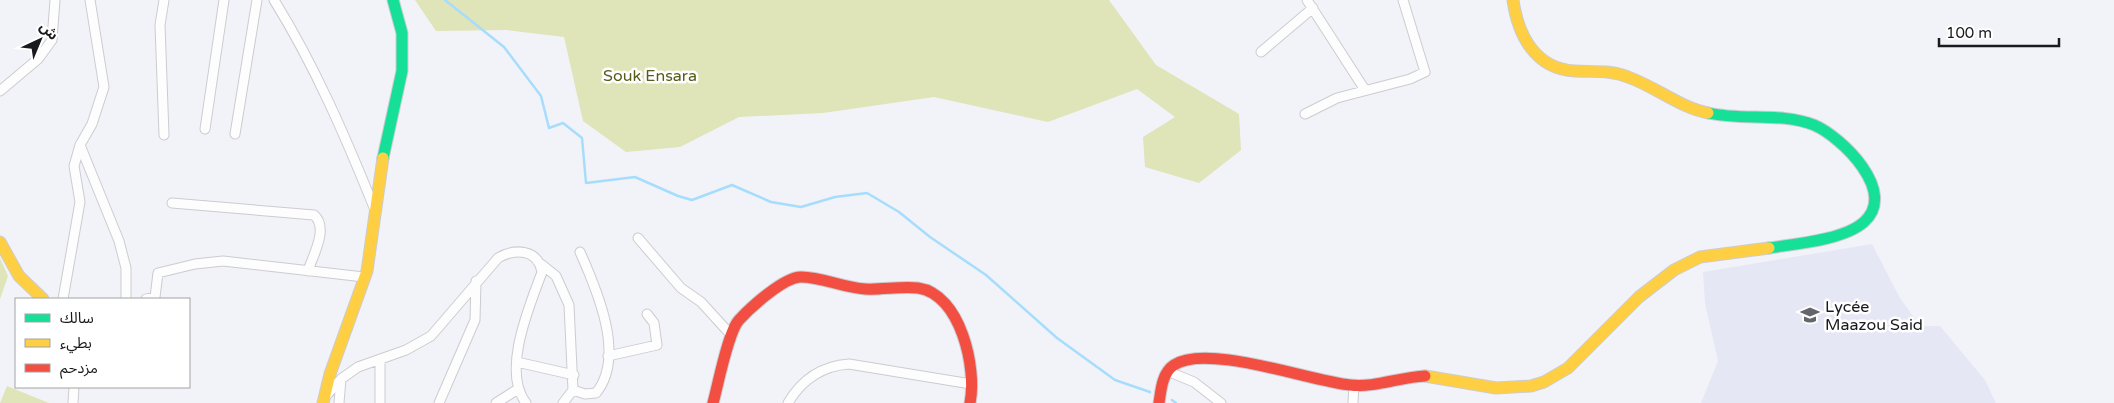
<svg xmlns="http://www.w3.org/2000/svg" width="2114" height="403" font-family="'Varela Round','Noto Sans Arabic',sans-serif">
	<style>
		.built { fill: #e5e8f4 }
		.green { fill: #dfe4b9 }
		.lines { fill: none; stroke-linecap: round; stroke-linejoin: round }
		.stream { stroke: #a7ddfc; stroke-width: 2.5 }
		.street-casing { stroke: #ccccd0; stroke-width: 11 }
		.fast-casing { stroke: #ccccd0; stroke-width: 13 }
		.slow-casing { stroke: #ccccd0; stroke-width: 13 }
		.jam-casing { stroke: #ccccd0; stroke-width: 13 }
		.street { stroke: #fdfdfe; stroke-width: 9 }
		.fast { stroke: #16e098; stroke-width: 11 }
		.slow { stroke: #ffcf43; stroke-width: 11 }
		.jam { stroke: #f24e42; stroke-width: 11 }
		.labels { text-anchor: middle; stroke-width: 5; stroke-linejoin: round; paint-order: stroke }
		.park-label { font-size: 16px; fill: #575c17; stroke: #fff }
		.poi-label { font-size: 16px; fill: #191a1d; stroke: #fff; text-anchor: start }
	</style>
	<rect width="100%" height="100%" fill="#f2f3f8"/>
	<path class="built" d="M 1872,244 L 1900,298 L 1920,326 L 1940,326 L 1985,380 L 1996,403 L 1701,403 L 1718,361 L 1705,304 L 1703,272 Z"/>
	<path class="green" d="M 415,0 L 1109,0 L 1156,65 L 1239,114 L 1241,150 L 1199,183 L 1145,167 L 1143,137 L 1175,117 L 1137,89 L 1048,122 L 934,97 L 823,113 L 739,117 L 680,147 L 626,152 L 583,121 L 564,37 L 506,30 L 436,31 Z
		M 0,258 L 8,276 L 0,299 Z
		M 7,386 L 49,403 L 0,403 Z"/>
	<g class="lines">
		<path class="stream" d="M 445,0 L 504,47 L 541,96 L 549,128 L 563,123 L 582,138 L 586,183 L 635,177 L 678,196 L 692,200 L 732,185 L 771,202 L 801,207 L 835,197 L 867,193 L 899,212 L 930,237 L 986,275 L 1057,338 L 1115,380 L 1150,392
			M 1172,400 L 1176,403"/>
		<g class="street-casing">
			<path id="street" d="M 164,0 L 160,25 L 164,135
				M 274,0 C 315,66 346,138 375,210
				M 1307,0 L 1365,90
				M 1261,52 L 1313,8
				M 0,91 L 38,59 L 52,40 L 55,0
				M 1305,114 L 1337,98 L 1410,79 L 1425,72 L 1403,0
				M 205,129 L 224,0
				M 235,134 L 257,0
				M 80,145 L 119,241 L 126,268 L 126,299
				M 172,203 L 314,215 C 329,228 313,255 308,271
				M 638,238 L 681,288 L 701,302 L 732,336
				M 541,264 L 556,276 L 569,305 L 573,390 L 563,403
				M 63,299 L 80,202 L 74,166 L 80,145 L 92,124 L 104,87 L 90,0
				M 146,299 L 155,297 L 158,273 L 195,264 L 223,261 L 364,277
				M 608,356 L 657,345 L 654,323 L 647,314
				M 517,362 L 574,375
				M 1167,371 L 1194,382 L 1221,403
				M 573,390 L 585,394 L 596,393 C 626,357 597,290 580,252
				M 325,397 L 341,379 L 358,367 L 406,350 L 431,336 L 498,258 C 515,248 538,249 542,272 C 530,305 501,371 526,403
				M 73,403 L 74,387
				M 339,403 L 341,379
				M 380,403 L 380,359
				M 439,403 L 475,320 L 476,281
				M 496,403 L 518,389
				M 788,403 C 802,379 822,366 849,364 L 971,384
				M 1353,403 L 1354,385"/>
		</g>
		<g class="fast-casing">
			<path id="fast" d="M 1708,113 C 1743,121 1781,112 1814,125 C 1842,137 1898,192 1864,222 C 1844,240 1795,244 1769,248
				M 383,158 L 402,71 L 402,33 L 393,0"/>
		</g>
		<g class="slow-casing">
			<path id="slow" d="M 1513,0 C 1518,35 1535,69 1575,71 C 1593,72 1611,70 1628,77 C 1656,87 1679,107 1708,113
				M 0,242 L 19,276 L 43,299
				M 1425,376 L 1496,388 L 1531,386 L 1544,382 L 1568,368 L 1639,297 L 1674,270 L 1700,257 L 1769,248
				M 323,403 L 330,374 L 367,271 L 383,158"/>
		</g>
		<g class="jam-casing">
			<path id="jam" d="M 713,403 C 718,385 728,332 739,320 C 751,307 784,277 801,277 C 822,277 844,288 865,289 C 882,290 901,286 918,288 C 961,294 977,369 970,403
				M 1159,403 C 1161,390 1162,373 1174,365 C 1207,343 1310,381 1350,385 C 1375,388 1400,377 1425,376"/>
		</g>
		<use href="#street" class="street"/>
		<use href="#fast" class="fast"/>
		<use href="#slow" class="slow"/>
		<use href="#jam" class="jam"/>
	</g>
	<defs>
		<g id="school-bare" transform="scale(1.5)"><path d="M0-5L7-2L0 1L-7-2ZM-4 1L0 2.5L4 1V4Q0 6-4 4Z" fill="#65666a" stroke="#fff" stroke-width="2.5" paint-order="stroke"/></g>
	</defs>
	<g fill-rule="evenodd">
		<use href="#school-bare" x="1810" y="315"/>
	</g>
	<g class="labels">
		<g class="park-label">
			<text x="650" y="81">Souk Ensara</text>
		</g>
		<g class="poi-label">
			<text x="1825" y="312">Lycée<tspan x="1825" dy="18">Maazou Said</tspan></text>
		</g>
	</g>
	<rect x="15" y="298" width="175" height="90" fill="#ffffff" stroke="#a3a3a5"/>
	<rect x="25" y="314" width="25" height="8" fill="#16e098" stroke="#a3a3a5"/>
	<text x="60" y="323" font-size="15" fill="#191a1d">سالك</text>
	<rect x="25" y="339" width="25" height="8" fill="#ffcf43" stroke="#a3a3a5"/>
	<text x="60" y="348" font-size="15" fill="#191a1d">بطيء</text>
	<rect x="25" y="364" width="25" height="8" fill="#f24e42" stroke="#a3a3a5"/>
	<text x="60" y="373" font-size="15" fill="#191a1d">مزدحم</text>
	<g transform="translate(40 40) rotate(44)" stroke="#ffffff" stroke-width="4" paint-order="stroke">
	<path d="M0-4L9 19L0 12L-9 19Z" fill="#191a1d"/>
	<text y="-8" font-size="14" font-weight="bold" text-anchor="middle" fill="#191a1d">ش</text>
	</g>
	<path d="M1939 38v8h120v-8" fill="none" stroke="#191a1d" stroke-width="2.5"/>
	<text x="1946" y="38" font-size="15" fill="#191a1d" stroke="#ffffff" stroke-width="4" paint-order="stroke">100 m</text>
</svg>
